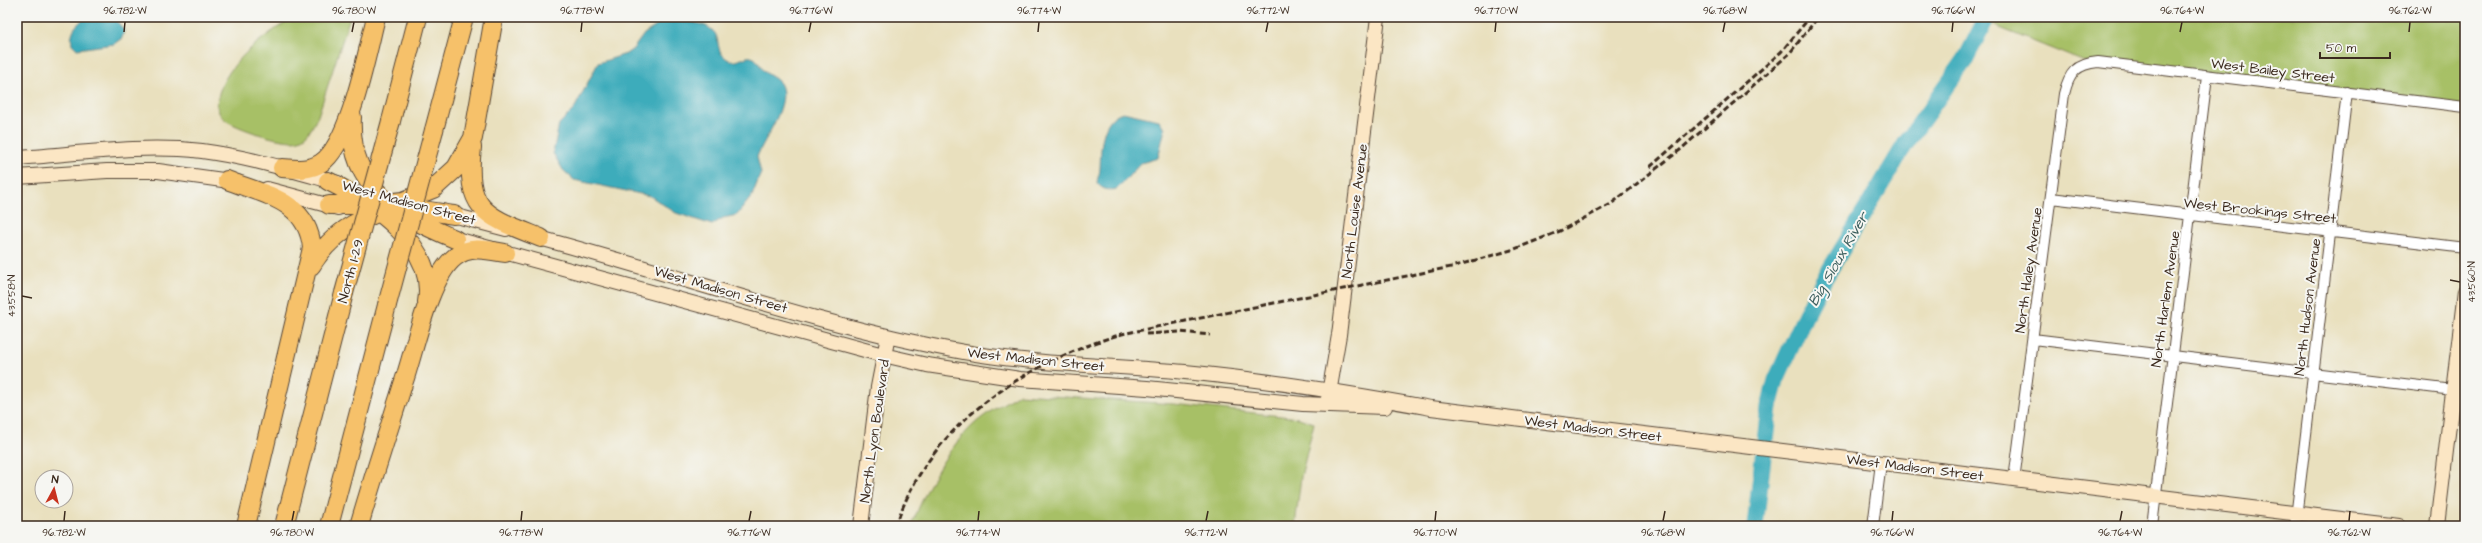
<svg xmlns="http://www.w3.org/2000/svg" width="2482" height="543" font-family="'Architects Daughter',sans-serif">
	<style>
		.green { fill: #a7c066; stroke: #717542 }
		.water { fill: #3dacbb; stroke: #3c6b6c }
		.lines { fill: none; stroke-linecap: round; stroke-linejoin: round }
		.river { stroke: #3dacbb; stroke-width: 17 }
		.street-casing { stroke: #554536; stroke-width: 12 }
		.secondary-casing { stroke: #554536; stroke-width: 16 }
		.highway-casing { stroke: #554536; stroke-width: 20 }
		.street { stroke: #fff; stroke-width: 10 }
		.secondary { stroke: #fbe6c4; stroke-width: 14 }
		.highway { stroke: #f6c16b; stroke-width: 18 }
		.rail { stroke: #3b2a1e; stroke-width: 3; stroke-dasharray: 6 3; stroke-linecap: butt }
		.highway-bridge-casing { stroke: #554536; stroke-width: 20; stroke-linecap: butt }
		.highway-bridge { stroke: #f6c16b; stroke-width: 18 }
		.ticks { fill: none; stroke: #3b2a1e; stroke-width: 1.5 }
		.labels { text-anchor: middle; stroke-width: 4; stroke-linejoin: round; paint-order: stroke }
		.street-label { font-size: 14px; fill: #3b2a1e; stroke: #f6f6f2 }
		.water-label { font-size: 15px; font-style: italic; fill: #3c5e5d; stroke: #f6f6f2 }
		.neatline { fill: none; stroke: #3b2a1e; stroke-width: 1.5 }
		.ticks-label { font-size: 10px; text-anchor: middle; fill: #3b2a1e }
	</style>
	<rect width="100%" height="100%" fill="#f6f6f2"/>
	<filter id="ink" filterUnits="userSpaceOnUse"><feTurbulence type="fractalNoise" baseFrequency=".025" numOctaves="2"/><feDisplacementMap in="SourceGraphic" scale="8" xChannelSelector="R" yChannelSelector="G"/><feConvolveMatrix kernelMatrix="1 2 1 2 8 2 1 2 1" color-interpolation-filters="sRGB"/></filter>
	<filter id="wash" filterUnits="userSpaceOnUse"><feTurbulence type="fractalNoise" baseFrequency=".012" numOctaves="4" result="noise"/><feDisplacementMap in="SourceGraphic" scale="16" xChannelSelector="R" yChannelSelector="G"/><feGaussianBlur stdDeviation="0.9" result="paint"/><feColorMatrix in="noise" values="0 0 0 0 0 0 0 0 0 0 0 0 0 0 0 0 0 1.4 0 .05"/><feComposite in="paint" operator="in"/></filter>
	<g filter="url(#wash)">
		<rect width="100%" height="100%" fill="#e9e0be"/>
		<path class="green" d="M 295,17 L 350,17 L 318,116 C 313,125 309,137 299,140 C 286,145 235,128 224,119 C 220,116 218,111 217,106 C 218,68 265,34 295,17 Z
			M 1987,17 L 2465,17 L 2465,107 L 2087,63 L 1985,22 Z
			M 1019,394 L 1174,404 L 1299,418 L 1314,423 L 1301,477 L 1295,526 L 911,526 C 926,490 943,454 971,427 C 985,413 1003,404 1019,394 Z"/>
		<path class="water" d="M 89,17 L 115,19 L 124,30 L 122,38 L 114,44 L 77,49 L 72,44 C 69,31 78,21 89,17 Z
			M 671,21 C 683,22 703,21 712,30 C 722,38 713,51 729,60 C 738,65 745,53 754,58 C 760,62 760,68 765,72 C 770,76 776,78 780,83 C 792,103 764,138 757,157 L 761,173 L 752,196 L 737,215 L 723,218 L 712,225 L 676,213 L 650,196 L 574,180 L 563,170 L 553,153 L 559,124 L 574,109 L 598,63 L 626,54 L 633,49 L 644,34 L 662,22 Z
			M 1123,112 L 1159,120 L 1165,129 L 1158,158 L 1141,163 L 1118,188 C 1112,192 1102,190 1097,183 C 1097,178 1100,174 1100,168 C 1101,150 1100,118 1123,112 Z"/>
		<g class="lines">
			<path class="river" d="M 1755,526 L 1769,407 L 1776,380 L 1805,316 L 1823,281 L 1906,143 L 1965,60 L 1987,17"/>
		</g>
	</g>
	<g filter="url(#ink)">
		<g class="lines">
			<g class="street-casing">
				<path id="street" d="M 2051,198 L 2465,248
					M 2033,339 L 2453,390
					M 2014,480 L 2064,94 C 2069,73 2076,64 2098,62 L 2465,107
					M 1873,526 L 1881,463
					M 2152,526 L 2207,76
					M 2295,526 L 2347,92"/>
			</g>
			<g class="secondary-casing">
				<path id="secondary" d="M 17,158 C 78,154 141,144 202,151 C 248,157 294,171 338,183
					M 17,177 L 107,171 L 158,171 L 237,182
					M 267,189 L 338,208
					M 445,213 L 506,229
					M 445,236 L 883,355 L 927,365 L 1020,379 L 1147,388 L 1303,404 L 1385,407
					M 532,236 C 676,274 818,326 964,352 C 1037,365 1111,365 1185,372 C 1268,380 1349,393 1431,408 L 2399,526
					M 1328,399 L 1339,335 L 1378,17
					M 861,526 L 878,387 L 888,336
					M 2437,526 L 2465,291"/>
			</g>
			<g class="highway-casing">
				<path id="highway" d="M 352,117 C 348,188 399,216 455,239
					M 391,121 L 418,17
					M 434,130 L 464,17
					M 472,147 C 465,212 486,216 541,238
					M 282,168 C 295,169 309,171 321,163 C 350,144 367,52 376,17
					M 227,180 C 265,195 308,201 312,248 L 246,526
					M 328,181 C 371,202 437,245 427,302
					M 329,205 L 371,205 L 403,201 L 433,189 L 456,168 L 473,138 L 494,17
					M 311,266 C 331,233 369,208 408,209 C 424,209 439,213 454,215
					M 284,526 L 344,293
					M 329,526 L 387,305
					M 359,526 C 373,477 389,429 404,381 C 415,349 429,277 455,257 C 470,245 488,250 505,253"/>
			</g>
			<use href="#street" class="street"/>
			<use href="#secondary" class="secondary"/>
			<use href="#highway" class="highway"/>
			<path class="rail" d="M 1650,167 L 1781,52 L 1810,17
				M 1146,334 L 1180,332 L 1210,335
				M 896,526 C 928,425 1024,363 1122,334 L 1451,267 L 1515,249 L 1560,231 L 1611,204 L 1680,150 L 1789,54 L 1818,17"/>
			<g class="highway-bridge-casing">
				<path id="highway-bridge" d="M 344,293 L 391,121
					M 387,305 L 434,130"/>
			</g>
			<use href="#highway-bridge" class="highway-bridge"/>
		</g>
	</g>
	<path class="ticks" d="M 124,32 L 125,22M 352,32 L 354,22M 581,32 L 582,22M 809,32 L 811,22M 1038,32 L 1039,22M 1266,32 L 1268,22M 1495,32 L 1496,22M 1723,32 L 1725,22M 1952,32 L 1953,22M 2180,32 L 2182,22M 2409,32 L 2410,22M 2450,280 L 2460,282M 22,296 L 32,298M 64,521 L 65,511M 292,521 L 294,511M 521,521 L 522,511M 749,521 L 751,511M 978,521 L 979,511M 1206,521 L 1208,511M 1435,521 L 1436,511M 1663,521 L 1665,511M 1892,521 L 1893,511M 2120,521 L 2122,511M 2349,521 L 2350,511"/>
	<g class="labels">
		<g class="street-label">
			<text transform="translate(2273 70) rotate(7)" y="5">West Bailey Street</text>
			<text transform="translate(409 202) rotate(15)" y="5">West Madison Street</text>
			<text transform="translate(2260 210) rotate(6)" y="5">West Brookings Street</text>
			<text transform="translate(1354 211) rotate(-83)" y="5">North Louise Avenue</text>
			<text transform="translate(2028 270) rotate(-82)" y="5">North Haley Avenue</text>
			<text transform="translate(350 271) rotate(-75)" y="5">North I-29</text>
			<text transform="translate(721 289) rotate(16)" y="5">West Madison Street</text>
			<text transform="translate(2165 299) rotate(-82)" y="5">North Harlem Avenue</text>
			<text transform="translate(2307 307) rotate(-83)" y="5">North Hudson Avenue</text>
			<text transform="translate(1036 359) rotate(6)" y="5">West Madison Street</text>
			<text transform="translate(1593 428) rotate(7)" y="5">West Madison Street</text>
			<text transform="translate(874 431) rotate(-82)" y="5">North Lyon Boulevard</text>
			<text transform="translate(1915 467) rotate(7)" y="5">West Madison Street</text>
		</g>
		<g class="water-label">
			<text transform="translate(1838 259) rotate(-60)" y="5">Big Sioux River</text>
		</g>
	</g>
	<rect width="2482" height="543" fill="none" stroke="#f6f6f2" stroke-width="44"/>
	<g transform="translate(54 489) rotate(7)"><circle r="19" fill="#f6f6f2" stroke="#aba49d"/>
	<path d="M0-3L7 15L0 10L-7 15Z" fill="#c8321e"/>
	<text y="-6" font-size="11" font-weight="bold" text-anchor="middle" fill="#3b2a1e">N</text>
	</g>
	<path d="M2320 52v6h70v-6" fill="none" stroke="#3b2a1e" stroke-width="2"/>
	<text x="2326" y="52" font-size="12" fill="#3b2a1e" stroke="#f6f6f2" stroke-width="3" paint-order="stroke">50 m</text>
	<rect x="22" y="22" width="2438" height="499" class="neatline"/>
	<g class="ticks-label">
		<text x="125" y="14">96.782°W</text>
		<text x="354" y="14">96.780°W</text>
		<text x="582" y="14">96.778°W</text>
		<text x="811" y="14">96.776°W</text>
		<text x="1039" y="14">96.774°W</text>
		<text x="1268" y="14">96.772°W</text>
		<text x="1496" y="14">96.770°W</text>
		<text x="1725" y="14">96.768°W</text>
		<text x="1953" y="14">96.766°W</text>
		<text x="2182" y="14">96.764°W</text>
		<text x="2410" y="14">96.762°W</text>
		<text transform="translate(2471 282) rotate(-90)" y="4">43.560°N</text>
		<text transform="translate(11 296) rotate(-90)" y="4">43.558°N</text>
		<text x="64" y="536">96.782°W</text>
		<text x="292" y="536">96.780°W</text>
		<text x="521" y="536">96.778°W</text>
		<text x="749" y="536">96.776°W</text>
		<text x="978" y="536">96.774°W</text>
		<text x="1206" y="536">96.772°W</text>
		<text x="1435" y="536">96.770°W</text>
		<text x="1663" y="536">96.768°W</text>
		<text x="1892" y="536">96.766°W</text>
		<text x="2120" y="536">96.764°W</text>
		<text x="2349" y="536">96.762°W</text>
	</g>
</svg>
